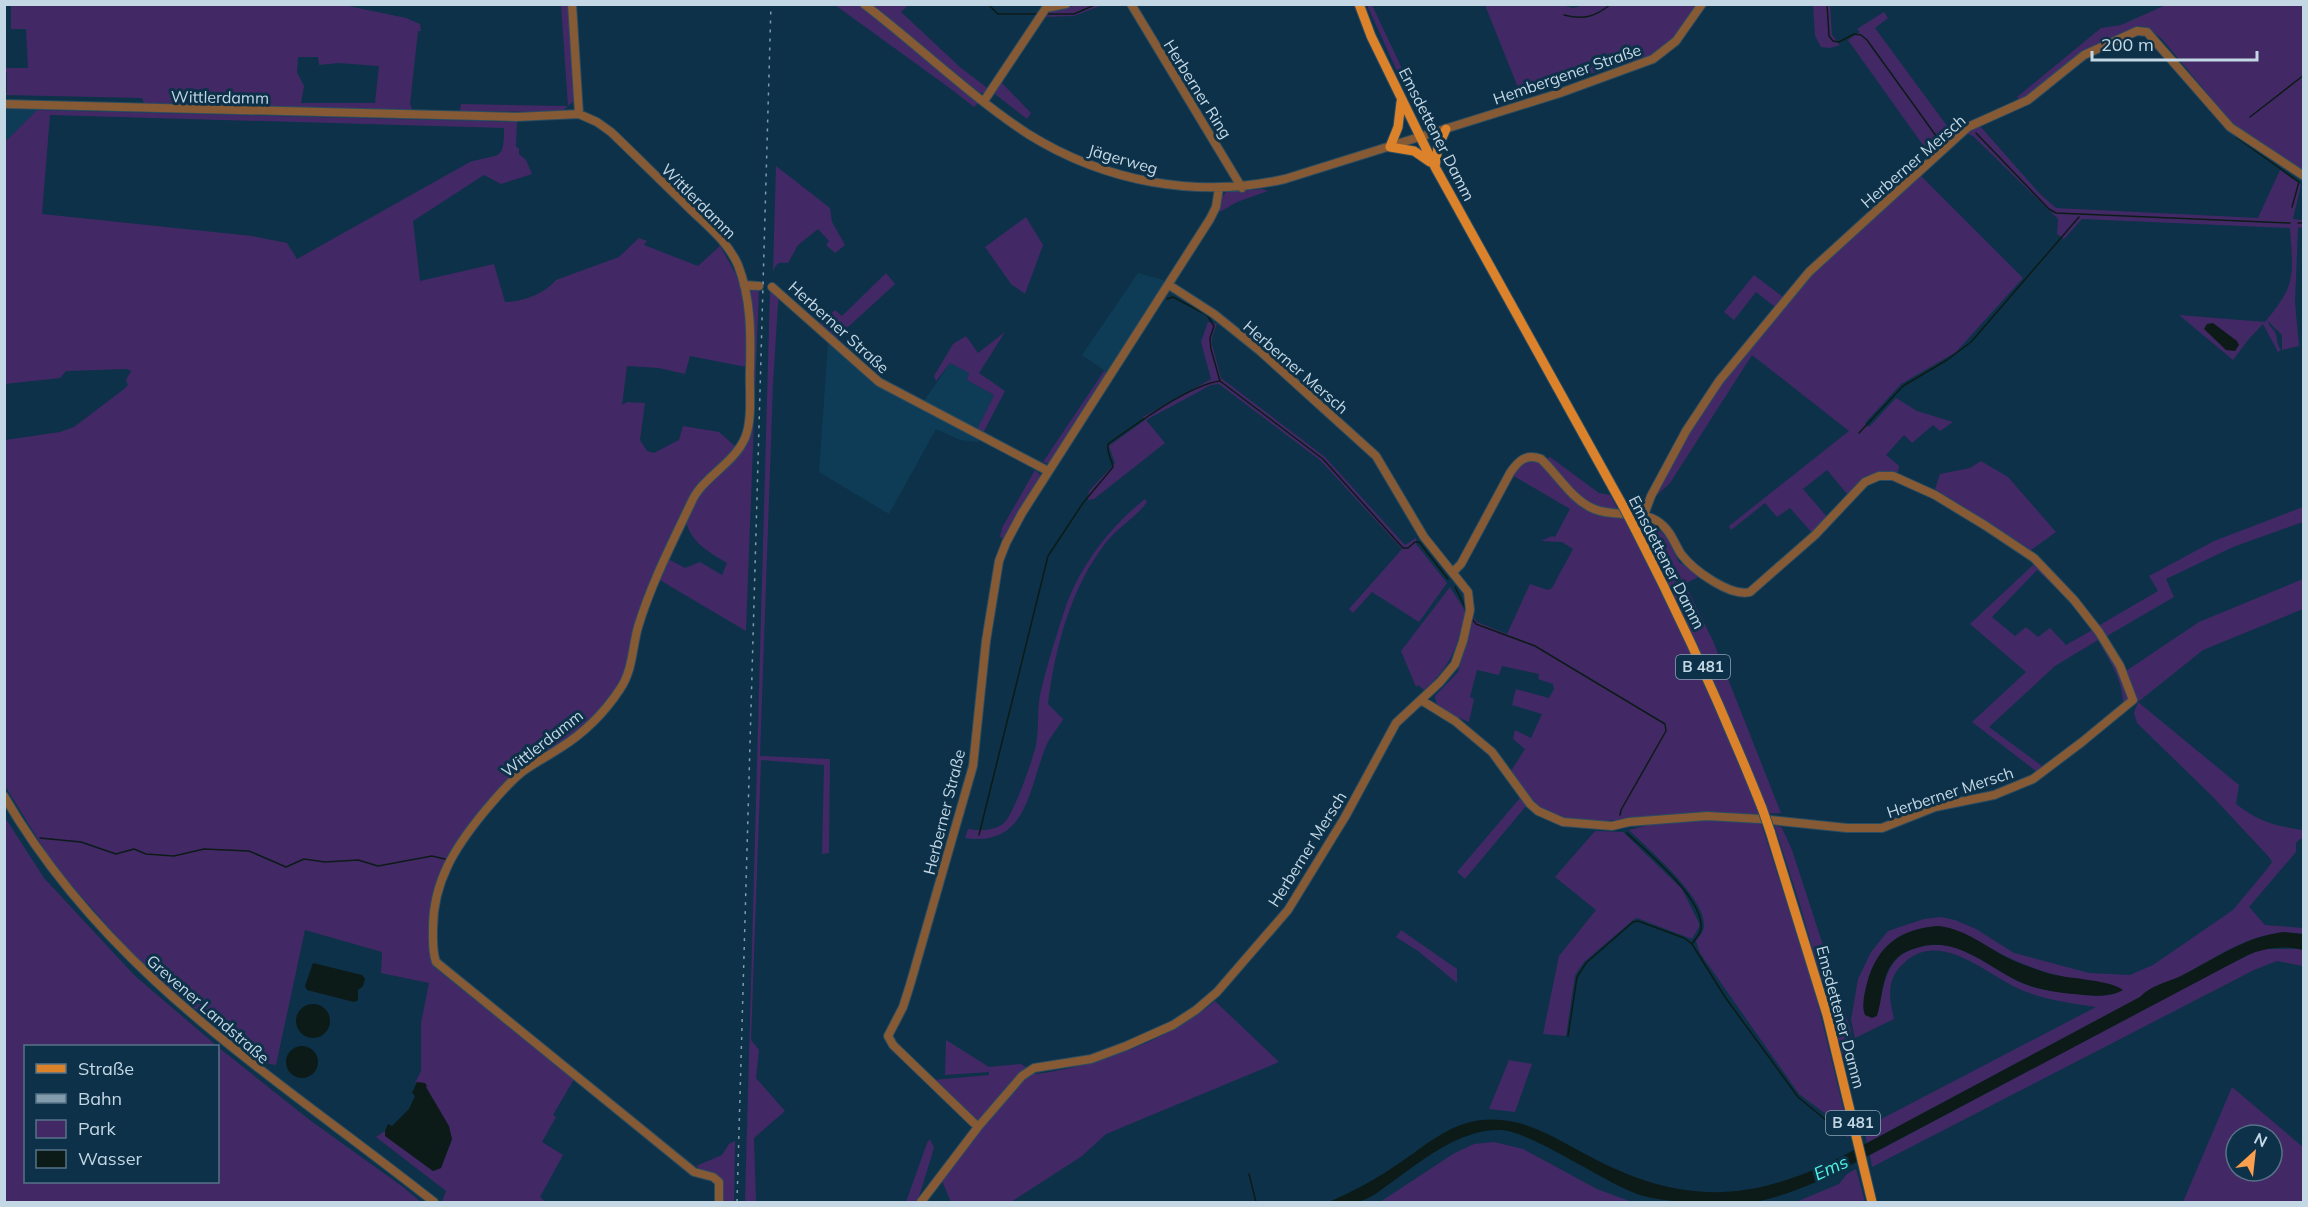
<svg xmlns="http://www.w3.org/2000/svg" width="2308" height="1207" font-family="Mulish,sans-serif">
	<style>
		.built { fill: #0e3c57 }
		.green { fill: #422966; fill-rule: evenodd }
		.water { fill: #0c1b18 }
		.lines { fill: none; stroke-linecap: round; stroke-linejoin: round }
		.stream { stroke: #0c1b18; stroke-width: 1.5 }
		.minor-casing { stroke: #2a4c61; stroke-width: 10 }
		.major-casing { stroke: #2a4c61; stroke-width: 11 }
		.minor { stroke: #855a35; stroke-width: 8 }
		.major { stroke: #db822a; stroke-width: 9 }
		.rail { stroke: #829cad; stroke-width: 1.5; stroke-dasharray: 3 6; stroke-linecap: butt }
		.major-bridge-casing { stroke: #2a4c61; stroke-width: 11; stroke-linecap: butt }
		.major-bridge { stroke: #db822a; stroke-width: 9 }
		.labels { text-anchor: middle; stroke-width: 6; stroke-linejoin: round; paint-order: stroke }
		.shield { fill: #0d3148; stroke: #8ca5b6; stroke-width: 1.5 }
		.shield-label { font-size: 15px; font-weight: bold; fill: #c3d7e5 }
		.street-label { font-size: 16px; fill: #c3d7e5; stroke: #0d3148 }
		.water-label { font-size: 18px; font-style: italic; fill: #50f7dd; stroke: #0d3148 }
	</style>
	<rect width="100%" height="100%" fill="#0d3148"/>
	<path class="built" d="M 5,109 L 37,110 L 5,142 L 4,109 Z
		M 1138,273 L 1166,281 L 1108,373 L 1082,355 Z
		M 835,339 L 870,372 L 924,401 L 950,363 L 969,373 L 967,380 L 994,395 L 976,432 L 979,442 L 960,440 L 936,429 L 889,514 L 819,472 L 828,344 Z"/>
	<path class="green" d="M 339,4 L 406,18 L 420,24 L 421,31 L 418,31 L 410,104 L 413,111 L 144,103 L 142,98 L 5,95 L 7,93 L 7,72 L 5,72 L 5,68 L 28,68 L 26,29 L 11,29 L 11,5 ZM 298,57 L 318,57 L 319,65 L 338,63 L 379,66 L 375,103 L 301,103 L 304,86 L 297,72 Z
		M 1558,4 L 1573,8 L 1588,4 L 1698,5 L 1672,40 L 1656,54 L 1521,95 L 1485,5 Z
		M 561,5 L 569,5 L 575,100 L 561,112 L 460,111 L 461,104 L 568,106 Z
		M 835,5 L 859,5 L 864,8 L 979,102 L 974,107 L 951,89 Z
		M 872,5 L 908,5 L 901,12 L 961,68 L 990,90 L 986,93 L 980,93 Z
		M 1078,5 L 1102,5 L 1074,16 L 1043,17 L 1050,11 Z
		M 1367,5 L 1372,5 L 1415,96 L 1410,100 Z
		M 1813,5 L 1830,5 L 1832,35 L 1840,45 L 1830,48 L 1821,47 L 1815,36 Z
		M 2166,5 L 2303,5 L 2303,171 L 2301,171 L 2233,124 L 2161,38 L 2146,27 L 2138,26 L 2081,54 L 2019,101 L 2017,97 L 2101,28 L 2121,25 Z
		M 1884,12 L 1888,18 L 1875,28 L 1953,134 L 1930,155 L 1848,40 L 1860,32 L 1857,29 Z
		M 1001,82 L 1031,113 L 1027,119 L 995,94 Z
		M 37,110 L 517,122 L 516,147 L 519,148 L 519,154 L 526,160 L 532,174 L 501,184 L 484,175 L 413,221 L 420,281 L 494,264 L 505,302 C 523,302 544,294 556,280 L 619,257 L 639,238 L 647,241 L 644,245 L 698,266 L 720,246 C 726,257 733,268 738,279 C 749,306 748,339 746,367 L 690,356 L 685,374 L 659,368 L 627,366 L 622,405 L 627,402 L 645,403 L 640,440 L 647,451 L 654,453 L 679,440 L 683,426 L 719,432 L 736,447 L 692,495 L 691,502 L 748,444 L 753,340 L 749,295 L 752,290 L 759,288 L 746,631 L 658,579 L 640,630 L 631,670 L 620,696 L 599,721 L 536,764 L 503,792 L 456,852 L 440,895 L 435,919 L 434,967 L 574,1079 L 553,1115 L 556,1117 L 542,1142 L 563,1155 L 540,1197 L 546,1202 L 442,1202 L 446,1191 L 376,1137 L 385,1131 L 386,1136 L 433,1171 L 441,1168 L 452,1139 L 417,1082 L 415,1083 L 421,1071 L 421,1023 L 429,983 L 381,973 L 382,952 L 305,930 L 276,1065 L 259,1062 L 139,962 L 54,865 L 5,786 L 5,440 L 60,432 L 74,427 L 124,389 L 128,385 L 126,380 L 131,371 L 127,369 L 66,371 L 60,378 L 5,384 L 5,142 ZM 50,115 L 504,128 C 504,162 500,153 470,162 L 297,259 L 287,243 L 252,236 L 42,214 ZM 685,518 C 690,542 707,551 727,563 L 722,575 L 700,562 L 685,568 L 668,559 Z
		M 1973,126 L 1980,126 L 2040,194 L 2056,208 L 2258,218 L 2280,170 L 2301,185 L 2293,219 L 2303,220 L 2303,227 L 2298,228 L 2295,302 L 2299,346 L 2282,350 L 2282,335 L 2268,321 C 2269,327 2272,327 2275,332 C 2278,338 2276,344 2281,350 L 2278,352 L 2263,324 L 2248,340 L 2233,360 L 2179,315 L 2265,322 C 2297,284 2293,276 2290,228 L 2082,219 L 2064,239 L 2057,234 L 2058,219 L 1973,136 L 1965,133 Z
		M 776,166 L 830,208 L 832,222 L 845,245 L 835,253 L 826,245 L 829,241 L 818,229 L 798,245 L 788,263 C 778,262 776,263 773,272 Z
		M 1920,175 L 2023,278 L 1956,352 L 1901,384 L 1865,423 L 1869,427 L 1896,398 L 1917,411 L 1953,422 L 1940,431 L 1933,425 L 1912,443 L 1904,435 L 1886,455 L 1899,466 L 1898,472 C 1875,469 1863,478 1848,495 L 1827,470 L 1803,489 L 1828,518 L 1813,534 L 1790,508 L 1777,517 L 1765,503 L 1731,530 L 1729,526 L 1849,431 L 1752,355 L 1670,483 L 1654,498 L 1687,433 L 1720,384 L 1804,281 Z
		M 1262,189 L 1268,191 L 1237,202 L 1220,212 L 1221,198 L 1226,192 Z
		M 1026,217 L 1043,245 L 1025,294 L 1011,284 L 985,247 Z
		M 886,273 L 895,284 L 835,339 L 820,323 L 835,310 L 842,316 Z
		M 1754,275 L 1783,297 L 1775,307 L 1756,292 L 1734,320 L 1724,312 Z
		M 770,290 L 779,294 L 778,304 L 773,384 L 760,756 L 830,759 L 829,853 L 822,854 L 824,765 L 761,760 L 751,1040 L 759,1050 L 756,1078 L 785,1111 L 754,1138 L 756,1202 L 745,1202 Z
		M 1208,322 L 1217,324 L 1212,337 L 1212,344 L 1221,378 L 1325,457 L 1405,545 L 1416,538 L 1416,544 L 1447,583 L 1419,622 L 1372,592 L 1353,613 L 1349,609 L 1402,549 L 1321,461 L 1219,384 L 1211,385 L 1146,420 L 1165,443 L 1094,499 L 1088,500 L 1089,491 L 1115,463 L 1109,446 L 1145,420 L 1143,417 L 1211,379 L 1201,342 Z
		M 1005,332 L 979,373 L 1005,391 L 982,435 L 976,432 L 994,395 L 967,380 L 969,373 L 950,363 L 936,381 L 934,376 L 953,344 L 966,336 L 978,353 Z
		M 1104,371 L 1108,373 L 1049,464 L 1043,462 Z
		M 1550,457 L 1599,493 L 1610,495 L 1622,517 L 1635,517 L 1655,525 L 1667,538 L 1679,562 L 1700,576 L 1685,584 L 1713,641 L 1781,813 L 1747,815 L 1700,813 L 1594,822 L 1564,818 L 1541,808 L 1519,785 L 1511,771 L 1525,749 L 1513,739 L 1515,730 L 1531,738 L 1542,714 L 1512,705 L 1516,689 L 1549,698 L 1554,689 L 1553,684 L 1538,679 L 1539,674 L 1502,666 L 1499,675 L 1477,670 L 1470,697 L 1474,699 L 1469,722 C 1456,716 1435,712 1435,696 L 1458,672 L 1474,617 L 1477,622 L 1507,634 L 1530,584 L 1548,590 L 1552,588 L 1573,549 L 1562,542 L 1541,541 L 1552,536 L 1555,537 L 1570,509 L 1512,475 L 1520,464 L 1534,459 L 1540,463 Z
		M 1981,461 L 2008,477 L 2056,532 L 2031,550 L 1935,489 L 1940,474 L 1970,468 Z
		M 1035,470 L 1040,475 L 1038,480 L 1004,539 L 1000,537 L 1002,528 Z
		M 1145,499 L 1147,502 C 1136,517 1120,526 1108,540 C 1071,586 1055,647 1048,704 L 1063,719 C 1058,728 1050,737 1046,746 C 1028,791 1027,847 965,838 L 968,829 C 979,831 992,831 1003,824 C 1013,817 1033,759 1036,745 C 1039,729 1037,712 1040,695 C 1047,665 1057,633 1067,603 C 1083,562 1111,526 1145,499 Z
		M 2303,507 L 2303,522 L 2233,547 L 2166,579 L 2174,597 L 2107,636 L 2098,626 L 2158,591 L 2149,576 L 2214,541 Z
		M 2035,563 L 2059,587 L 2055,587 L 2037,570 L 1992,617 L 2015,636 L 2026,627 L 2038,637 L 2050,628 L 2066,645 L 2094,629 L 2119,667 L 2129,700 L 2127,703 L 2123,703 C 2123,680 2109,660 2098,640 L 2055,666 L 1989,727 L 2042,766 L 2036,771 L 1972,722 L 2026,672 L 1970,624 Z
		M 2303,579 L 2303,609 L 2203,650 L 2138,702 L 2239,785 L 2236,804 C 2259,822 2275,826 2303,830 L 2303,839 L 2300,839 L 2296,843 L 2296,852 L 2249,907 L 2265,925 L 2303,928 L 2303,934 C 2257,926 2220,956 2181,976 C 2167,983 2151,985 2140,997 L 1867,1143 L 1864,1128 L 2096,1007 C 2071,1003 2047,1000 2024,991 C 1988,977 1940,927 1903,964 C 1886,979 1889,999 1894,1019 L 1855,1038 L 1851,1020 L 1858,979 L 1871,952 L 1888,931 L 1924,919 L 1941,917 L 1955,920 L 1976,929 L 2014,953 L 2089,973 L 2130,975 L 2153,965 L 2233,910 L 2267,869 L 2272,862 L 2269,857 L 2213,797 L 2137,723 L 2134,713 L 2138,702 L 2126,671 L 2199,622 ZM 1938,926 C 1967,930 1987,949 2014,960 C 2044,974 2076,980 2109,984 L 2099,996 C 2073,993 2046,993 2022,983 C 1989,969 1959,936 1921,947 C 1912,949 1903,952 1897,959 C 1880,975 1883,1009 1874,1017 L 1864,996 C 1875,952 1890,930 1938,926 Z
		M 1450,587 L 1465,611 C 1457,648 1452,665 1424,690 L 1418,685 L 1416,687 L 1401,651 Z
		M 1520,798 L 1526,806 L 1465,879 L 1457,872 Z
		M 4,816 L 44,878 L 135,976 L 217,1046 L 26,1046 L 26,1182 L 218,1182 L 218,1047 L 311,1121 L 403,1187 L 421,1202 L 5,1202 Z
		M 1703,820 L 1761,823 L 1814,988 L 1850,1136 L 1847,1137 L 1835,1121 L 1799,1094 L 1700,953 L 1696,941 C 1700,936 1704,931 1704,925 C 1705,897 1649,850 1629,830 L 1652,824 Z
		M 1774,824 L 1782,828 L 1792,850 L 1851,1031 L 1852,1042 L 1846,1055 L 1843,1056 L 1800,905 Z
		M 1595,831 L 1623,832 L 1682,889 L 1699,923 L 1699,927 L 1692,939 L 1637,918 L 1633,920 L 1584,962 L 1575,975 L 1566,1036 L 1543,1034 L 1559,956 L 1596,910 L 1555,877 Z
		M 1401,930 L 1457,969 L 1457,983 L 1418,951 L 1396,937 Z
		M 2261,949 L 2297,949 L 2303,950 L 2303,966 L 2277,961 L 2254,970 L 1872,1167 L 1870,1155 L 2224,967 Z
		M 1215,1001 L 1279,1062 L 1106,1134 L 1082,1156 L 1011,1202 L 951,1202 L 942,1181 L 983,1127 L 933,1080 L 989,1075 L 989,1072 L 945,1075 L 946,1040 L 989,1067 L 1021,1064 L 1036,1074 C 1094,1067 1170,1040 1215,1001 Z
		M 1509,1060 L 1532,1064 L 1515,1112 L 1489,1109 Z
		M 2232,1087 L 2303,1147 L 2303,1202 L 2183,1202 ZM 2236,1135 L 2272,1135 L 2272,1171 L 2236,1171 Z
		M 930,1139 L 934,1148 L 918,1200 L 917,1202 L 906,1202 L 927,1143 Z
		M 735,1141 L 734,1202 L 722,1202 L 723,1182 L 719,1176 L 705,1173 L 696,1166 L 722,1155 L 729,1144 Z
		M 1494,1142 L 1523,1149 L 1597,1189 L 1632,1202 L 1380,1202 L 1453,1154 L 1474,1144 Z
		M 1856,1169 L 1865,1202 L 1796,1202 L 1839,1184 L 1847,1174 Z"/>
	<path class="water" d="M 2213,323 L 2237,341 L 2239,345 L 2235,351 L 2226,350 L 2204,329 L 2207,324 Z
		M 1938,926 C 1967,929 1987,948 2012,960 C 2023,965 2036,969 2047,973 C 2066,979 2108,979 2123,990 C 2112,997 2095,996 2083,995 C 2061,993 2040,991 2020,982 C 1988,967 1957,936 1919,947 C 1910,950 1901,953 1895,960 C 1881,976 1883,997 1877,1016 L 1872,1018 L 1865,1015 C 1861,1005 1865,993 1867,983 C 1877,946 1900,929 1938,926 Z
		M 2283,932 L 2303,934 L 2303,950 C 2285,945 2263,948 2246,956 L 1828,1177 C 1807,1186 1786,1195 1764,1200 C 1733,1207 1667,1204 1637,1194 C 1619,1187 1602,1177 1584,1167 C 1565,1157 1522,1131 1501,1130 C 1460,1129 1424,1159 1392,1182 C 1382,1189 1369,1200 1357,1202 C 1348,1204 1338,1202 1329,1202 C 1354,1191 1378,1178 1401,1162 C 1426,1145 1449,1124 1481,1120 C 1523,1116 1551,1136 1587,1155 C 1678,1204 1747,1204 1839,1158 L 2140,997 C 2151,985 2166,983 2181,976 C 2215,959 2244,937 2283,932 Z
		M 313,963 L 362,975 L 365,979 L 363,986 L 358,990 L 358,1000 L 354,1002 L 307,990 L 305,986 Z
		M296 1021a17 17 0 1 1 34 0a17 17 0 1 1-34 0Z
		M286 1062a16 16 0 1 1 32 0a16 16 0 1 1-32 0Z
		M 417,1082 L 425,1083 L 427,1086 L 426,1087 L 449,1126 L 452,1139 L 441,1168 L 433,1171 L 385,1136 L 385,1131 L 388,1124 L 392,1126 L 409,1109 L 415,1096 L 412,1093 Z"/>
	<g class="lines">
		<path class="stream" d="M 988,4 L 998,14 L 1038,14
			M 1827,4 L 1829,36 L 1833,41 L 1839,42 L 1854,34 L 1861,35 L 1867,40 L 1939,140 L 1944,141 L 1961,126
			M 1047,14 L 1074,14 L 1097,4
			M 1564,15 C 1584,20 1595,17 1611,4
			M 2250,117 L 2304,75
			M 1976,133 L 2049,209 L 2056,213 L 2290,223
			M 2236,137 L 2299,182 L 2292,207
			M 2298,223 L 2304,223
			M 1167,299 L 1173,297 L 1207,315 L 1214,326 L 1210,338 L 1211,349 L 1220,381 L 1323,459 L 1403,548 L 1408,548 L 1415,542 L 1419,542 L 1448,579
			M 1859,433 L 1903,386 L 1947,360 L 1971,342 L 2079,217
			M 1455,587 L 1465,607
			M 1473,620 L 1476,624 L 1535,646 L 1665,724 L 1666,731 L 1621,810 L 1620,815
			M 1627,833 C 1649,854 1697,893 1701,923 C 1703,931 1696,938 1692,944
			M 979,835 L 1048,556 L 1083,503 L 1113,467 C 1112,459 1106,453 1108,444 C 1135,425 1189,385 1220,381
			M 40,838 L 81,842 L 116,854 L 134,849 L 146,854 L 174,856 L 204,849 L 249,851 L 286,867 L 304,859 L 325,862 L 358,860 L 378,866 L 432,856 L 449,860
			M 1568,1036 L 1577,977 L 1586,963 L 1633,922 L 1638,921 L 1684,938 L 1692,944 L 1725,997 L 1798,1097 L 1838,1130
			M 1249,1174 L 1256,1202"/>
		<g class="minor-casing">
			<path id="minor" d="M 572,4 L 579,114
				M 864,4 C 919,46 970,96 1028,134 C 1105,182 1197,199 1285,179 L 1560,93 L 1653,59 L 1676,41 L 1702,4
				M 1131,4 L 1242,188
				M 984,101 L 1046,8 L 1066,4
				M 4,104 L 516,117 L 579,114 L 597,122 L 611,132 C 636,156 661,181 686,205 C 705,224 727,240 738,265 C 751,298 751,334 750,369 C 749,390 753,419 745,438 C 733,465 702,477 691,503 C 672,543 651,584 638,627 C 632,648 633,670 620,689 C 605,712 584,733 560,748 C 548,756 534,763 522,772 C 508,783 496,798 484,812 C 456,846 433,881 433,928 C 433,940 432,951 436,962 L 694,1172 L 713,1177 L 719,1182 L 719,1202
				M 744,285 L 759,286
				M 772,287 L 879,382 L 1048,471
				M 1644,515 L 1651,496 L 1686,431 L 1719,381 L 1809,272 L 1968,127 L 2028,100 L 2084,55 L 2137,31 L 2147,32 L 2230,127 L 2304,176
				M 1421,700 L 1455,721 L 1492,752 L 1530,804 L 1538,811 L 1563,822 L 1612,826 L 1629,822 L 1707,816 L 1760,819 L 1847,828 L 1882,828 L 1935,807 L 1994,795 L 2033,779 L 2082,742 L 2133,700 L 2120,666 L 2099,632 L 2074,600 L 2034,558 L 1986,526 L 1935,495 L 1893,476 L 1879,476 L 1865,482 L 1815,535 L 1750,592 C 1730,597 1693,570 1681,554 C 1674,543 1671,531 1660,523 C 1642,509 1616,518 1594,509 C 1572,500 1558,475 1541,459 C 1526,453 1518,461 1510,473 L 1461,564 L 1453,572
				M 4,796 C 109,977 275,1076 434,1202
				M 978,1127 L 893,1045 L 888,1036 L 903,1007 L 910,985 L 973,766 L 986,641 L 999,561 L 1006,543 L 1022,513 L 1210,219 L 1216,207 L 1219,188
				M 921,1202 L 978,1127 L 1022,1076 L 1034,1068 L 1091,1059 L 1126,1046 L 1173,1025 L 1196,1010 L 1217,992 L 1288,910 L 1345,817 L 1396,723 L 1440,682 L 1455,664 L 1463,641 L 1470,610 L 1468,592 L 1424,537 L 1376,456 L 1260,351 L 1214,314 L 1169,285"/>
		</g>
		<g class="major-casing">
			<path id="major" d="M 1359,4 L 1371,36 L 1435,167 L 1623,506
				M 1401,102 L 1398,127 L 1390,147 L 1414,151 L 1430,162
				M 1435,167 L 1438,147 L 1446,129
				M 1635,529 C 1682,620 1724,713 1762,808
				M 1770,831 L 1827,1015 L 1872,1202"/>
		</g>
		<use href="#minor" class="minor"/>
		<use href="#major" class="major"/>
		<path class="rail" d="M 737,1202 L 771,4"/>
		<g class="major-bridge-casing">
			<path id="major-bridge" d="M 1623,506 L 1635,529
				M 1762,808 L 1770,831"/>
		</g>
		<use href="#major-bridge" class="major-bridge"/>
	</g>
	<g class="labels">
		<g class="shield">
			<rect x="1676" y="655" width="54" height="24" rx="4.5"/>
			<rect x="1826" y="1111" width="54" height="24" rx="4.5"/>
		</g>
		<g class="shield-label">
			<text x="1703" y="672">B 481</text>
			<text x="1853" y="1128">B 481</text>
		</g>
		<g class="street-label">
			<text transform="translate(1567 74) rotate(-19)" y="6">Hembergener Straße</text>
			<text transform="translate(1198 89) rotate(58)" y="6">Herberner Ring</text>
			<text transform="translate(220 97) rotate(1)" y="6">Wittlerdamm</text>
			<text transform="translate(1437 134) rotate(63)" y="6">Emsdettener Damm</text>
			<text transform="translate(1123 159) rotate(16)" y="6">Jägerweg</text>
			<text transform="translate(1913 161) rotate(-41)" y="6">Herberner Mersch</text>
			<text transform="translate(699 201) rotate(45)" y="6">Wittlerdamm</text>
			<text transform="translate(839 327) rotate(42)" y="6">Herberner Straße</text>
			<text transform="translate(1296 367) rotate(41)" y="6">Herberner Mersch</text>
			<text transform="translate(1667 562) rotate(63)" y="6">Emsdettener Damm</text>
			<text transform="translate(542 743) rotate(-38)" y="6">Wittlerdamm</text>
			<text transform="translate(1950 792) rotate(-18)" y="6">Herberner Mersch</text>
			<text transform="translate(944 812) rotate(-76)" y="6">Herberner Straße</text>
			<text transform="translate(1307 849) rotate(-58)" y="6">Herberner Mersch</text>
			<text transform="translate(208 1009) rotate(41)" y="6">Grevener Landstraße</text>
			<text transform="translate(1841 1017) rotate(75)" y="6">Emsdettener Damm</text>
		</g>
		<g class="water-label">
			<text transform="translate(1831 1168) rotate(-24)" y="6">Ems</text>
		</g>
	</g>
	<rect width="2308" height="1207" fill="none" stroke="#c3d7e5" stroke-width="12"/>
	<rect x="24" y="1045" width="195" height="138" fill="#0d3148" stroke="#567387" stroke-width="1.5"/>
	<rect x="36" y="1064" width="30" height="9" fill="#db822a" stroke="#567387" stroke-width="1.5"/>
	<text x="78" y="1075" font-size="18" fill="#c3d7e5">Straße</text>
	<rect x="36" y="1094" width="30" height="9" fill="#829cad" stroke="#567387" stroke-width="1.5"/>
	<text x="78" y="1105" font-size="18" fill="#c3d7e5">Bahn</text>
	<rect x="36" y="1120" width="30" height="18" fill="#422966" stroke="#567387" stroke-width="1.5"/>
	<text x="78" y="1135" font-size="18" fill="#c3d7e5">Park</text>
	<rect x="36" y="1150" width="30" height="18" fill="#0c1b18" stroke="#567387" stroke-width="1.5"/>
	<text x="78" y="1165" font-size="18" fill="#c3d7e5">Wasser</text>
	<g transform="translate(2254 1153) rotate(27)"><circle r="28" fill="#0d3148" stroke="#567387" stroke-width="1.5"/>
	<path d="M0-4.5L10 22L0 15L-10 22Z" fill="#fa9f4e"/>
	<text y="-9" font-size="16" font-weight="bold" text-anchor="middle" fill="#c3d7e5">N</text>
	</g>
	<path d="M2092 51v9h165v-9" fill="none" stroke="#c3d7e5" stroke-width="3"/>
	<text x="2101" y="51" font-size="18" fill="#c3d7e5" stroke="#0d3148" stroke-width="4.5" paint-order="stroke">200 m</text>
</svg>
